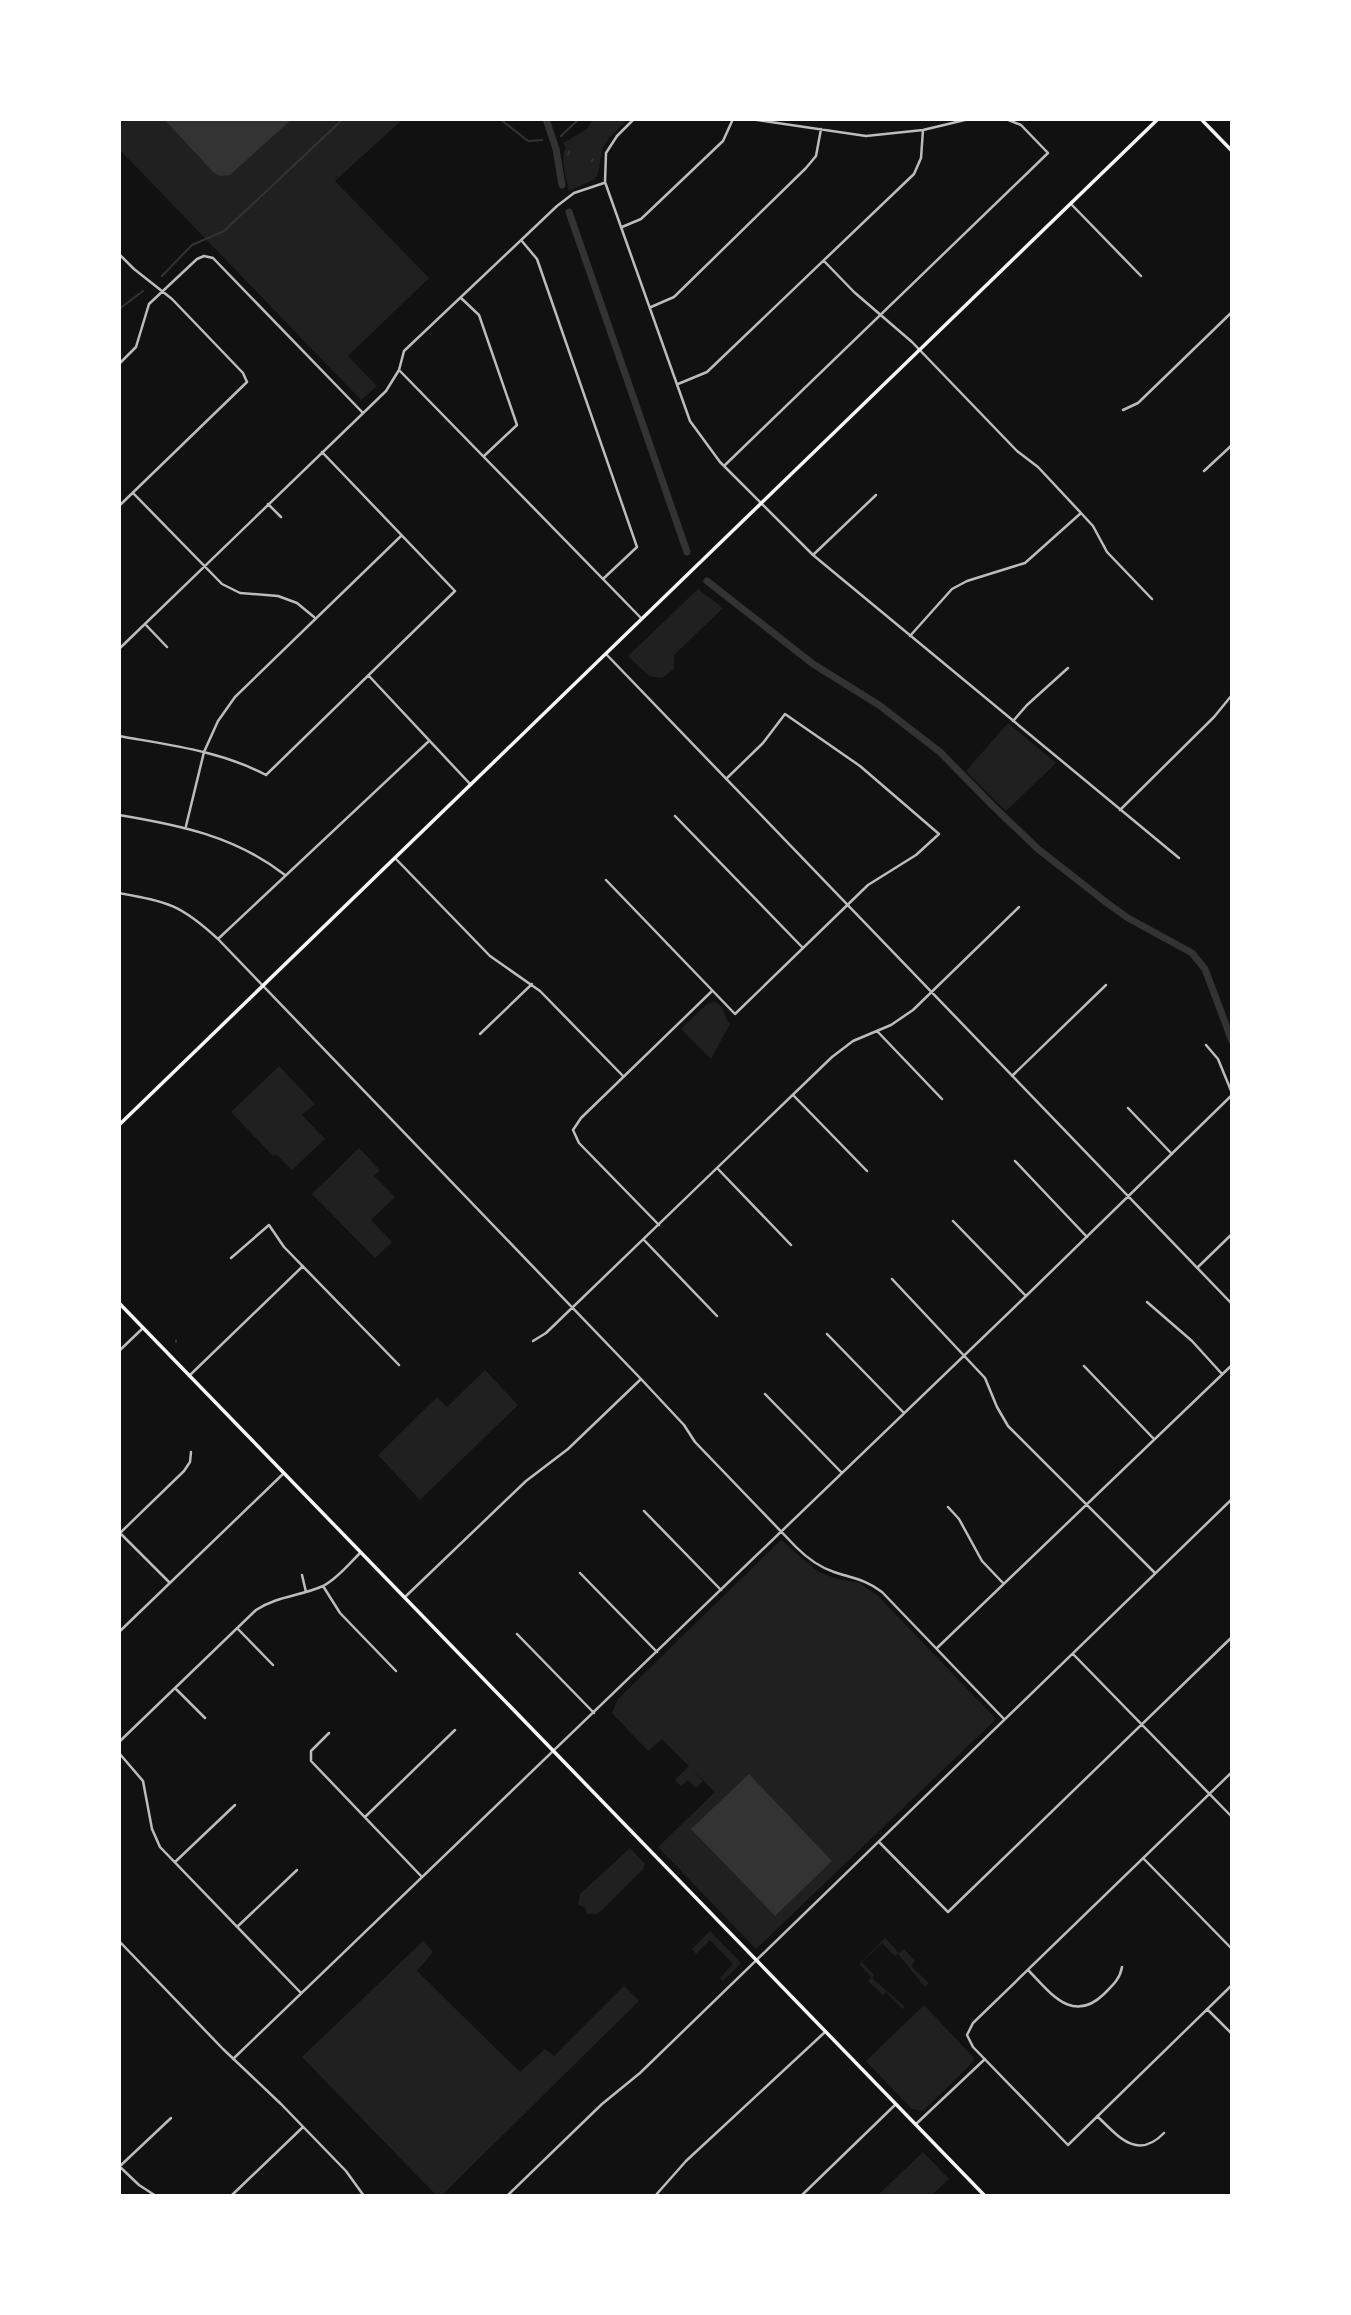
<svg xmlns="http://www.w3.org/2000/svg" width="1351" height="2315" font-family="Bitter,serif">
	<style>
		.green { fill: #202020 }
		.water { fill: #333 }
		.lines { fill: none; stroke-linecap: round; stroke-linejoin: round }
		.stream { stroke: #333; stroke-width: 2 }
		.canal { stroke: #333; stroke-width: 7 }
		.minor { stroke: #bcbcbc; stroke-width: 2.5 }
		.secondary { stroke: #f5f5f5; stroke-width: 3.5 }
	</style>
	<rect width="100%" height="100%" fill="#111"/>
	<path class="green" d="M 119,119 L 403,119 L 335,181 L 429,278 L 348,356 L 377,386 L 361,400 L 119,149 Z
		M 593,119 L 628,119 L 609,138 L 603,147 L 598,173 L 595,179 L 569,191 C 567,177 559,159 566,147 L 563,143 L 587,129 Z
		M 698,589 L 723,608 L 674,655 L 674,669 L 662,678 L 649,676 L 628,656 Z
		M 1008,723 L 1056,763 L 1006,811 L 966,771 Z
		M 713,1002 C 726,1004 722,1016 730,1024 L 711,1059 L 681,1029 L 706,1005 Z
		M 279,1066 L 315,1104 L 302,1115 L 325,1139 L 292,1170 L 276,1154 L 273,1156 L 231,1112 Z
		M 359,1148 L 380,1170 L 374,1176 L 395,1197 L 371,1220 L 392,1242 L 375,1258 L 312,1194 Z
		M 485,1370 L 518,1405 L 420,1500 L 378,1455 L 437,1397 L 447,1407 Z
		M 781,1540 L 818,1572 L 838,1579 L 859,1583 L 877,1595 L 996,1719 L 756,1949 L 658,1847 L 715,1792 L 691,1768 L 703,1781 L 696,1788 L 688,1780 L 681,1786 L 675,1780 L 689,1766 L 662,1739 L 648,1751 L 612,1713 L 618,1699 Z
		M 630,1848 L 645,1864 L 643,1869 L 601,1911 L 596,1914 L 587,1914 L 585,1907 L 578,1905 L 580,1894 Z
		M 710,1931 L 741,1963 L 723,1981 L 720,1978 L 733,1964 L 710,1940 L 696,1954 L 692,1949 Z
		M 885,1938 L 899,1953 L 904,1949 L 915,1961 L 911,1966 L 929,1983 L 925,1987 L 898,1954 L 895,1956 L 882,1943 L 862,1962 L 874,1975 L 872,1978 L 905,2007 L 903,2009 L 886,1992 L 883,1995 L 868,1981 L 871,1977 L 859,1964 Z
		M 423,1941 L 433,1952 L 417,1971 L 520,2072 L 545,2049 L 554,2056 L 624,1986 L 639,2001 L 441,2196 L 437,2196 L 302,2057 Z
		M 924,2005 L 974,2058 L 973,2062 L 923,2111 L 912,2109 L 866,2061 Z
		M 923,2152 L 949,2179 L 931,2196 L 877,2196 Z"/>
	<path class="water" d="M 164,119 L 292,119 L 230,175 L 221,176 L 214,173 Z
		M 749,1774 L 832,1861 L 775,1916 L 691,1829 Z"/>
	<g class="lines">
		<path class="stream" d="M 500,119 L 528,141 L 542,140
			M 597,119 L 598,119
			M 561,136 L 579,119
			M 568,155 L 569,152
			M 592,161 L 593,159
			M 162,276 L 192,245 L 224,231 L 343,119
			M 119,309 L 143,291
			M 176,1340 L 176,1342"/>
		<path class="canal" d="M 546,119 L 556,149 L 562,185
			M 569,212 L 687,552
			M 707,581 L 813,664 L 879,705 L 940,752 L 992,805 L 1038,849 L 1107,903 L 1128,918 L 1192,953 L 1205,969 L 1232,1041"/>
		<path class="minor" d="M 634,119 L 617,136 L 606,153 L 605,182 L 690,421 L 720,462 L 813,555 L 1179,858
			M 750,119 L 866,136 L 923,130 L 969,119
			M 1072,205 L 1141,276
			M 622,227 L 641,219 L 723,141 L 733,119
			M 521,240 L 537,259 L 637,547 L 603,579
			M 119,254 L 134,269 L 172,299 L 243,373 L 247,382 L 119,506
			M 824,261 L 854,292 L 912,342 L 1017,451 L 1038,467 L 1081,513 L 1093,526 L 1107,552 L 1152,599
			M 461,298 L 479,315 L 517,425 L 484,456
			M 651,307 L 674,297 L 806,168 L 816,156 L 821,129
			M 119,364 L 136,347 L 149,304 L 197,259 L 204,256 L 213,258 L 363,413
			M 399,370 L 641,618
			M 678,384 L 707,372 L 914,174 L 921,158 L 923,130
			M 1123,410 L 1138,403 L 1232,312
			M 724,466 L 1048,153 L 1021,125 L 1006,119
			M 1204,471 L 1232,445
			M 133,493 L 222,584 L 240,593 L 278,596 L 297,603 L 314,617
			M 268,504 L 281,517
			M 813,555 L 876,495
			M 145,624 L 167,647
			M 910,636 L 952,589 L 967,581 L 1025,563 L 1081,513
			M 119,649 L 386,391 L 399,370 L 404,351 L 557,206 L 574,193 L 604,183
			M 606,654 L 1232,1304
			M 369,676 L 471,785
			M 1013,721 L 1027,705 L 1068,668
			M 119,736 C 169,745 221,751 266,775 L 455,591 L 322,452
			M 1120,810 L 1214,717 L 1232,695
			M 119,815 C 179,825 235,836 285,875
			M 675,816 L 803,948
			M 186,826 L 204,752 L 218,721 L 235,697 L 401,536
			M 395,858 L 490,956 L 540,991 L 623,1076
			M 606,880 L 735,1014 L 868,885 L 916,855 L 939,834 L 860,766 L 785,714 L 763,743 L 726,779
			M 119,893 C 168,902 180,904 218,939 L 641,1379 L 684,1425 L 695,1442 L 796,1547 C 807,1558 819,1567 834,1572 C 852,1578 867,1580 882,1592 L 1004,1719
			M 218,939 L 429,741
			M 877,1031 L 942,1099
			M 480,1034 L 532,984
			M 1206,1045 L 1218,1059 L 1232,1093
			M 1012,1076 L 1106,985
			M 794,1096 L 867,1171
			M 1128,1108 L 1172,1154
			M 1015,1161 L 1087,1237
			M 718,1169 L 791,1245
			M 953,1221 L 1026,1296
			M 659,1225 L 579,1143 L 573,1130 L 581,1118 L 712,991
			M 644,1240 L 717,1316
			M 231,1258 L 269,1225 L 284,1247 L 399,1365
			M 1197,1268 L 1232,1234
			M 892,1279 L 985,1378 L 997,1407 L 1008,1426 L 1154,1572
			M 1147,1302 L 1192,1341 L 1222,1374
			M 827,1334 L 904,1413
			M 533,1341 L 546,1333 L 832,1057 L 853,1041 L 891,1025 L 913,1010 L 1019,907
			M 119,1351 L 143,1328
			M 1084,1366 L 1153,1438
			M 189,1376 L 303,1266
			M 765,1394 L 842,1473
			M 948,1507 L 959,1519 L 982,1561 L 1003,1583
			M 644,1511 L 721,1590
			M 120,1533 L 170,1583
			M 119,1534 L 184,1471 L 190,1462 L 191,1452
			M 580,1573 L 657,1652
			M 302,1575 L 306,1592
			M 323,1586 L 340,1613 L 396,1671
			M 405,1597 L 526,1481 L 568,1449 L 641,1379
			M 237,1628 L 273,1665
			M 119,1632 L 284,1473
			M 517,1634 L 594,1713
			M 937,1648 L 1232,1365
			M 1073,1654 L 1232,1817
			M 175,1688 L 205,1718
			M 329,1733 L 311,1751 L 311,1761 L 422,1877
			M 119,1742 L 256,1610 C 277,1596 301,1596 323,1586 C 337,1579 349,1564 360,1553
			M 119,1753 L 143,1781 L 152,1829 L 160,1847 L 301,1993
			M 1232,1772 L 973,2023 L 967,2035 L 973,2047 L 1068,2145 L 1232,1985
			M 365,1817 L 455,1730
			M 879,1842 L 948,1912 L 1232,1637
			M 1143,1858 L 1232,1949
			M 175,1862 L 235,1805
			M 237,1927 L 297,1870
			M 119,1941 L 223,2049 L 281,2104 L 346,2171 L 364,2196
			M 1028,1970 C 1050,1992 1072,2025 1104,1994 C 1113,1985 1120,1979 1122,1967
			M 1207,2009 L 1232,2034
			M 233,2059 L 1026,1296 L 1232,1095
			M 1097,2116 C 1118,2136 1137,2161 1164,2133
			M 916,2124 L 985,2059
			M 119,2166 L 139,2185 L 156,2196
			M 119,2167 L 171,2118
			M 231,2196 L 303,2127
			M 507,2196 L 602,2104 L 640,2073 L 1232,1499
			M 655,2196 L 686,2161 L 825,2032
			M 801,2196 L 896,2104"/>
		<path class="secondary" d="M 1201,119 L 1232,151
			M 119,1125 L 1158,119
			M 119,1303 L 985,2196"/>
	</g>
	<rect width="1351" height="2315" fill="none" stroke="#ffffff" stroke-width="242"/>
</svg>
